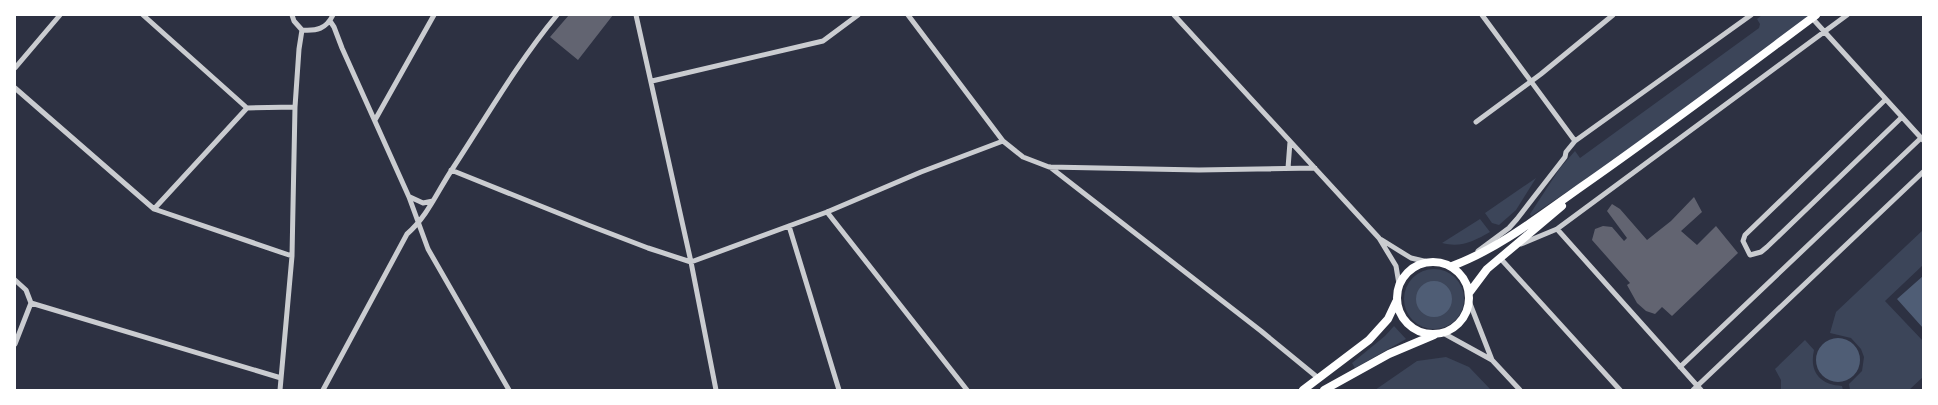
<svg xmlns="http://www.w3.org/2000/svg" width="1938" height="405" font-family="Cabin,sans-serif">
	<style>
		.green { fill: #3c4559 }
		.water { fill: #4f5d75 }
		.building { fill: #626471 }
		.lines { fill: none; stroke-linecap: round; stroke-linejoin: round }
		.minor { stroke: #caccd0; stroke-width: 5 }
		.secondary { stroke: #fff; stroke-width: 8 }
	</style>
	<rect width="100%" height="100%" fill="#2d3142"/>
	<path class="green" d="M 1762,15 L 1816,15 L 1589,177 L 1531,216 L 1530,214 L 1560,168 L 1575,151 L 1580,158 L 1759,28 L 1760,24 L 1757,19 Z
		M 1536,178 L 1516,210 L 1499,225 L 1492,223 L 1485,213 Z
		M 1480,219 L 1490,232 C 1474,241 1461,248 1442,243 Z
		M 1923,230 L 1923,265 L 1885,301 L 1923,341 L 1923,377 L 1909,390 L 1850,390 L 1849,384 L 1862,371 L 1864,357 L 1861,349 L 1851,338 L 1830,333 L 1836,312 Z
		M1404 299a30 30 0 1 1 60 0a30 30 0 1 1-60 0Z
		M 1394,326 L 1406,339 L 1355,368 L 1352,363 L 1385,336 Z
		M 1805,340 L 1814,350 C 1809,372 1820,385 1842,386 L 1843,390 L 1781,390 L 1781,380 L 1775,369 Z
		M 1446,357 L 1469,367 L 1491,390 L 1375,390 L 1417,361 Z"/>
	<path class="water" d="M 1923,276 L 1923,328 L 1897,299 Z
		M1416 299a18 18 0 1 1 36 0a18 18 0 1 1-36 0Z
		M1816 360a22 22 0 1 1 44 0a22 22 0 1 1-44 0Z"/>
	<path class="building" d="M 569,15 L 613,15 L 578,60 L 550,37 Z
		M 1694,197 L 1702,212 L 1681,231 L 1697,245 L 1716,226 L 1738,253 L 1672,316 L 1662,307 L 1655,314 L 1646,311 L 1637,303 L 1627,285 L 1630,283 L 1592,240 L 1595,229 L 1603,226 L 1612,227 L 1624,241 L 1627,238 L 1607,211 L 1612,204 L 1620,209 L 1647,240 L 1671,221 Z"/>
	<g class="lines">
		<path class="minor" d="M 143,15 L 247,108 L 295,107
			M 636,15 L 691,262 L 716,390
			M 908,15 L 1003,141 L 1023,157 L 1049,167 L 1199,170 L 1315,168
			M 1174,15 L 1379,238 L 1396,266 L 1399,284
			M 1482,15 L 1575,141
			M 1812,18 L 1923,140
			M 330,21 L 334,27 L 342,48 L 409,197 L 428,249 L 509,390
			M 302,30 C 317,31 326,29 333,15
			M 15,68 L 60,15
			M 652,81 L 823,41 L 858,15
			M 15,88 L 154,209 L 292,256
			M 1885,100 L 1745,235 L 1743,241 L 1750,255 L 1761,252 L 1767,247 L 1902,117
			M 375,120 L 434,15
			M 1476,122 L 1541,74 L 1613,15
			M 1050,167 L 1261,331 L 1317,377
			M 1288,168 L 1290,142
			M 451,170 L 588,225 L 648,248 L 691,262 L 827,212 L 921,172 L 1003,141
			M 410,197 L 423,203 L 433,201
			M 154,209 L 247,108
			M 827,212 L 967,390
			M 789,226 L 839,390
			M 1557,229 L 1701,390
			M 1382,240 L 1411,258 L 1428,262
			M 1521,244 L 1557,229 L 1847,15
			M 1478,251 L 1509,228 L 1517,219 L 1565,157 L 1566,152 L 1575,141 L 1751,15
			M 1500,258 L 1620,390
			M 15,280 L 26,290 L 31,303
			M 1469,301 L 1492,360
			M 31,303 L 281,378
			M 1443,333 L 1492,360 L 1520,390
			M 15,344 L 31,303
			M 1680,367 L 1921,138
			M 280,390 L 292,256 L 295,107 L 299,49 L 302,30 L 294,21 L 292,15
			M 323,390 L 407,234 C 428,216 438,190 453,168 C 487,116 518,62 557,15
			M 1693,390 L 1923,172"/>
		<path class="secondary" d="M1397 298a36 36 0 1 1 72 0a36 36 0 1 1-72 0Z
			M 1452,266 C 1498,249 1540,216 1581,187 C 1660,132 1738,73 1816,15
			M 1469,293 L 1487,269 L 1562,206
			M 1303,390 L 1369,340 L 1388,319 L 1396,302
			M 1324,390 L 1389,354 L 1434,335"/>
	</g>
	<rect width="1938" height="405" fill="none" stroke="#ffffff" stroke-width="32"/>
</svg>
